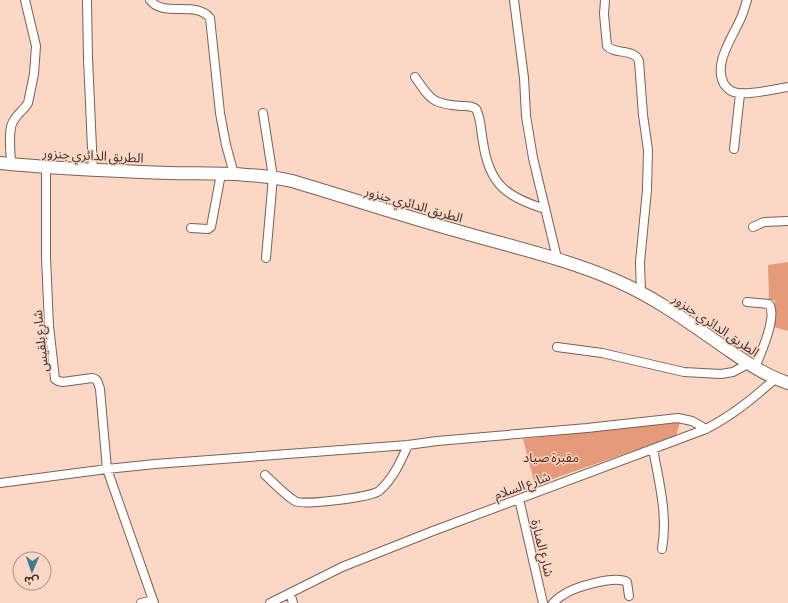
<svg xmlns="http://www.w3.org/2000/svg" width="788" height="603" font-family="'Asap Condensed','Noto Sans Arabic',sans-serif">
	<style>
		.green { fill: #e59b79 }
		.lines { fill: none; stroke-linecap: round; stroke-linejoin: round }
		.street-casing { stroke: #7f5f50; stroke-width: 10 }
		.primary-casing { stroke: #7f5f50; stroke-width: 14 }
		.street { stroke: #fff; stroke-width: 8 }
		.primary { stroke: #fff; stroke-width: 12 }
		.labels { text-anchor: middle; stroke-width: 3; stroke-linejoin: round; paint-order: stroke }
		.street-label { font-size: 13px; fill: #3e302a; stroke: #fbd7c6 }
		.park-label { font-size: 13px; fill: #55250a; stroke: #fbd7c6 }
	</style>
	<rect width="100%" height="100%" fill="#fbd7c6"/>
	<path class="green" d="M 788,262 L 788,331 L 774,327 L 775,300 L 769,300 L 768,265 Z
		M 680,422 L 676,436 L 535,485 L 523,439 Z"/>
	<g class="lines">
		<g class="street-casing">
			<path id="street" d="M 87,0 L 88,58 L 93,171
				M 150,0 C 163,18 196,0 210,18 L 220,113 L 226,145 L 234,174
				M 514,0 L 524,78 L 526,116 L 533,158 L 557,258
				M 605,0 L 604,14 L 607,46 C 615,55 634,48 639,61 L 643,115 L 648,150 L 647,190 L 640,262 L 641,293
				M 747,0 C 745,7 743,14 740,20 C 732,38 713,64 724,84 C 728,90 732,93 739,93 C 750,95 776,89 788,87
				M 415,77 C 430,99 432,104 461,106 C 466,106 471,105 476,109 C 481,118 481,132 483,142 C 489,184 506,197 545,209
				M 263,113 L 273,177 L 266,258
				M 734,149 L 740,94
				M 11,164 C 11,153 7,129 14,120 C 18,113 24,110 28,103 L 34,74 L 36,46 L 25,0
				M 46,167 L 46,257 L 49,326 L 55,379 L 58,381 L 63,382 L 92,378 C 98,379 98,383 100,389 L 107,469 L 154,603
				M 753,227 L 764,222 L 788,221
				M 191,228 L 208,229 L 211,227 L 221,174
				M 747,302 L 769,304 C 778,317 760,354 755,368
				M 557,347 L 602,353 L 684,372 L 721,374 L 733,372 L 748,364
				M 653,449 C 659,482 668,515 662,549
				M 265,475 C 274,483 285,495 295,501 C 304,506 371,497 379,491 C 393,479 401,461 408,445
				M 0,483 L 107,469 L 155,464 L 408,445 L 437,441 L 587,428 L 678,418 L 692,421 L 706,429
				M 519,499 L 543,603
				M 290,593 L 293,603
				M 141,603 L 153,600
				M 270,603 L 342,567 L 433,531 L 706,429 C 733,415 752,399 775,379
				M 553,603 C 556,600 559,597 563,595 C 574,587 615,575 627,582 L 629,596"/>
		</g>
		<g class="primary-casing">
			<path id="primary" d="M 0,163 C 56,169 112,171 168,173 C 209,174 252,172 292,181 C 349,198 404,216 461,232 C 513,247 567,259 617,281 C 654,297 687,321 720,344 C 742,359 763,375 788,383"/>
		</g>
		<use href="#street" class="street"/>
		<use href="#primary" class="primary"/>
	</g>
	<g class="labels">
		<g class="street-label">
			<text transform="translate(93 155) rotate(3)" y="5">الطريق الدائري جنزور</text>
			<text transform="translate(414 204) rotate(16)" y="5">الطريق الدائري جنزور</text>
			<text transform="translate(716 325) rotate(34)" y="5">الطريق الدائري جنزور</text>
			<text transform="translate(40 341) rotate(-96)" y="5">شارع بلقيس</text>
			<text transform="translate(522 485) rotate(-20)" y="5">شارع السلام</text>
			<text transform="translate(543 548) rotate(76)" y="5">شارع المنارة</text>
		</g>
		<g class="park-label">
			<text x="551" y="462">مقبرة صياد</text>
		</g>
	</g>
	<g transform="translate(32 571) rotate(182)"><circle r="19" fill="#fbd7c6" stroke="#af9488"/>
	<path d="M0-3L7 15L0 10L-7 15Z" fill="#407c94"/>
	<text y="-6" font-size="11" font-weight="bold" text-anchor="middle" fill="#3e302a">ش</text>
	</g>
</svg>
